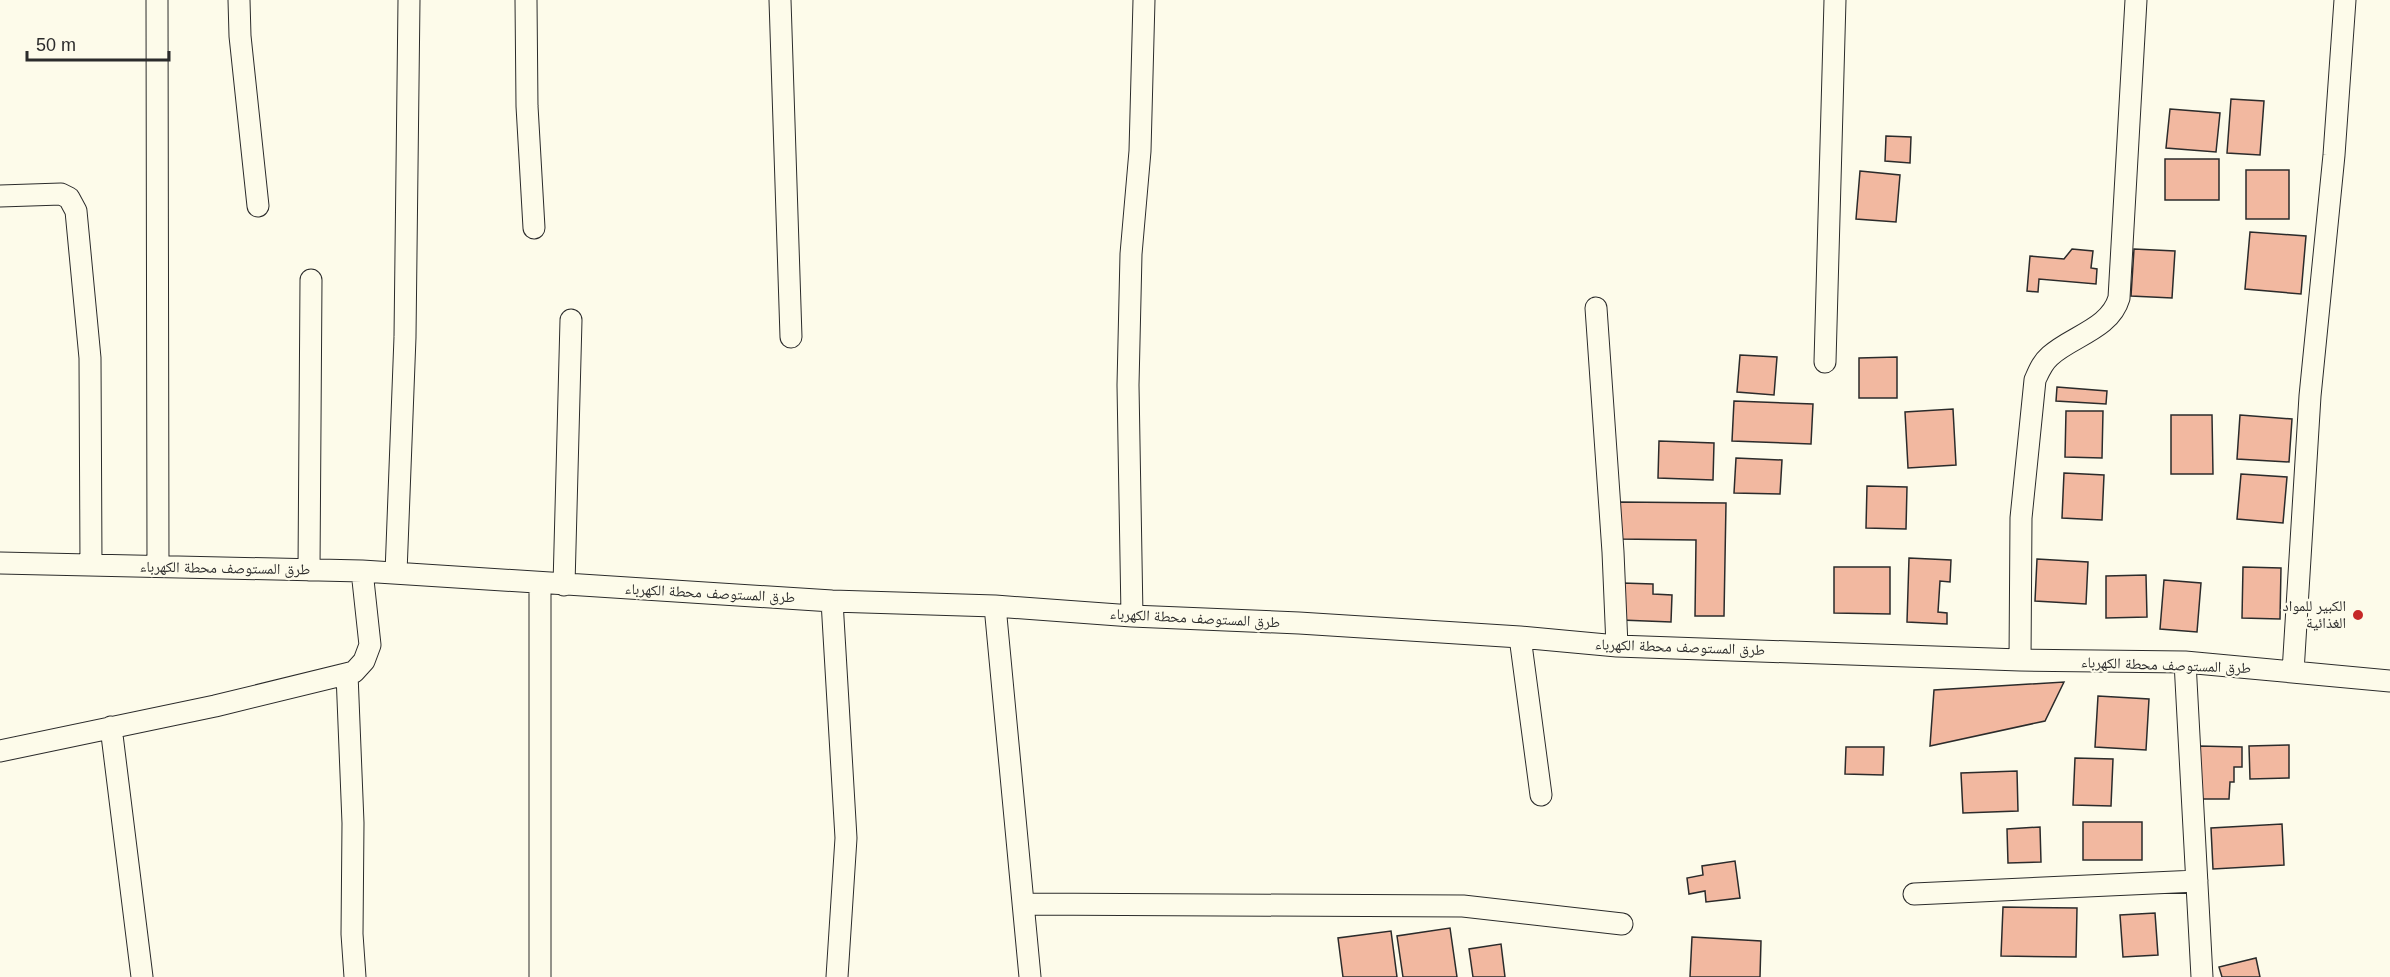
<svg xmlns="http://www.w3.org/2000/svg" width="2390" height="977" font-family="Arial,'Noto Naskh Arabic',sans-serif">
	<style>
		.building { fill: #f2b8a0; stroke: #2b2b2b; stroke-width: 1.5 }
		.lines { fill: none; stroke-linecap: round; stroke-linejoin: round }
		.minor-casing { stroke: #2b2b2b; stroke-width: 23 }
		.minor { stroke: #fdfbea; stroke-width: 21 }
		.poi-dot { fill: #c62828; stroke: #fdfbea; stroke-width: 2 }
		.labels { text-anchor: middle; stroke-width: 4.5; stroke-linejoin: round; paint-order: stroke }
		.street-label { font-size: 15px; fill: #2b2b2b; stroke: #fdfbea }
		.poi-label { font-size: 15px; fill: #2b2b2b; stroke: #fdfbea; text-anchor: end }
	</style>
	<rect width="100%" height="100%" fill="#fdfbea"/>
	<path class="building" d="M 2231,99 L 2264,101 L 2260,155 L 2227,153 Z
		M 2170,109 L 2220,113 L 2216,152 L 2166,148 Z
		M 1886,136 L 1911,137 L 1910,163 L 1885,161 Z
		M 2165,159 L 2219,159 L 2219,200 L 2165,200 Z
		M 2246,170 L 2289,170 L 2289,219 L 2246,219 Z
		M 1860,171 L 1900,175 L 1896,222 L 1856,219 Z
		M 2250,232 L 2306,236 L 2301,294 L 2245,289 Z
		M 2072,249 L 2093,251 L 2091,268 L 2097,269 L 2096,284 L 2039,279 L 2038,292 L 2027,291 L 2030,256 L 2064,259 Z
		M 2134,249 L 2175,251 L 2172,298 L 2131,296 Z
		M 1740,355 L 1777,357 L 1774,395 L 1737,392 Z
		M 1897,357 L 1897,398 L 1859,398 L 1859,358 Z
		M 2057,387 L 2107,391 L 2106,404 L 2056,401 Z
		M 1734,401 L 1813,404 L 1811,444 L 1732,441 Z
		M 1953,409 L 1956,465 L 1908,468 L 1905,412 Z
		M 2066,411 L 2103,411 L 2102,458 L 2065,457 Z
		M 2171,415 L 2212,415 L 2213,474 L 2171,474 Z
		M 2240,415 L 2292,419 L 2289,462 L 2237,459 Z
		M 1659,441 L 1714,443 L 1713,480 L 1658,478 Z
		M 1736,458 L 1782,460 L 1780,494 L 1734,493 Z
		M 2064,473 L 2104,475 L 2102,520 L 2062,518 Z
		M 2241,474 L 2287,477 L 2283,523 L 2237,519 Z
		M 1867,486 L 1907,487 L 1906,529 L 1866,528 Z
		M 1618,502 L 1726,503 L 1724,616 L 1695,616 L 1696,540 L 1618,539 Z
		M 1909,558 L 1951,560 L 1950,582 L 1940,581 L 1938,612 L 1947,613 L 1947,624 L 1907,622 Z
		M 2037,559 L 2088,562 L 2086,604 L 2035,601 Z
		M 1834,567 L 1890,567 L 1890,614 L 1834,613 Z
		M 2243,567 L 2281,568 L 2280,619 L 2242,618 Z
		M 2146,575 L 2147,617 L 2106,618 L 2106,576 Z
		M 2164,580 L 2201,583 L 2197,632 L 2160,629 Z
		M 1622,583 L 1653,584 L 1653,594 L 1672,595 L 1671,622 L 1621,620 Z
		M 2064,682 L 2045,721 L 1930,746 L 1934,690 Z
		M 2098,696 L 2149,699 L 2146,750 L 2095,747 Z
		M 2289,745 L 2289,778 L 2250,779 L 2249,746 Z
		M 2199,746 L 2242,747 L 2242,767 L 2234,767 L 2234,782 L 2230,782 L 2229,799 L 2199,799 Z
		M 1846,747 L 1884,747 L 1883,775 L 1845,774 Z
		M 2075,758 L 2113,759 L 2111,806 L 2073,805 Z
		M 2017,771 L 2018,811 L 1963,813 L 1961,773 Z
		M 2083,822 L 2142,822 L 2142,860 L 2083,860 Z
		M 2282,824 L 2284,865 L 2213,869 L 2211,828 Z
		M 2040,827 L 2041,862 L 2008,863 L 2007,829 Z
		M 1735,861 L 1740,898 L 1706,902 L 1705,891 L 1689,894 L 1687,878 L 1703,875 L 1702,866 Z
		M 2003,907 L 2077,908 L 2076,957 L 2001,956 Z
		M 2155,913 L 2158,955 L 2123,957 L 2120,915 Z
		M 1450,928 L 1457,977 L 1403,977 L 1397,936 Z
		M 1391,931 L 1397,977 L 1343,977 L 1338,938 Z
		M 1692,937 L 1761,941 L 1760,977 L 1690,977 Z
		M 1501,944 L 1505,977 L 1473,977 L 1469,949 Z
		M 2256,958 L 2260,977 L 2222,977 L 2219,967 Z"/>
	<g class="lines">
		<g class="minor-casing">
			<path id="minor" d="M 157,0 L 158,566
				M 239,0 L 240,36 L 258,206
				M 526,0 L 527,106 L 534,228
				M 780,0 L 791,337
				M 0,196 L 61,194 L 69,198 L 76,211 L 90,358 L 91,565
				M 1596,308 L 1613,552 L 1617,646
				M 1825,362 L 1835,0
				M 0,563 L 362,571 L 832,601 L 995,606 L 1132,616 L 1299,623 L 1520,637 L 1617,646 L 2020,660 L 2185,662 L 2390,681
				M 309,570 L 311,280
				M 396,573 L 405,337 L 409,0
				M 564,585 L 571,320
				M 832,601 L 846,838 L 837,977
				M 995,606 L 1030,977
				M 1132,616 L 1128,385 L 1131,254 L 1140,151 L 1144,0
				M 1520,637 L 1541,795
				M 2020,660 L 2021,518 L 2035,380 C 2039,371 2042,363 2050,356 C 2072,336 2110,329 2119,298 L 2136,0
				M 2185,662 L 2202,977
				M 2293,672 L 2310,396 L 2334,155 L 2345,0
				M 347,674 L 353,823 L 352,934 L 355,977
				M 111,727 L 142,977
				M 0,751 L 215,706 L 354,672 L 364,661 L 370,645 L 362,571
				M 1914,894 L 2197,881
				M 1024,904 L 1463,906 L 1622,924
				M 540,977 L 540,583"/>
		</g>
		<use href="#minor" class="minor"/>
	</g>
	<circle class="poi-dot" cx="2358" cy="615" r="6"/>
	<g class="labels">
		<g class="street-label">
			<text transform="translate(225 568) rotate(1)" y="5">طرق المستوصف محطة الكهرباء</text>
			<text transform="translate(710 593) rotate(3)" y="5">طرق المستوصف محطة الكهرباء</text>
			<text transform="translate(1195 618) rotate(3)" y="5">طرق المستوصف محطة الكهرباء</text>
			<text transform="translate(1680 647) rotate(2)" y="5">طرق المستوصف محطة الكهرباء</text>
			<text transform="translate(2166 665) rotate(2)" y="5">طرق المستوصف محطة الكهرباء</text>
		</g>
		<g class="poi-label">
			<text x="2346" y="611">الكبير للمواد<tspan x="2346" dy="17">الغذائية</tspan></text>
		</g>
	</g>
	<path d="M27 51v9h142v-9" fill="none" stroke="#2b2b2b" stroke-width="3"/>
	<text x="36" y="51" font-size="18" fill="#2b2b2b" stroke="#fdfbea" stroke-width="4.5" paint-order="stroke">50 m</text>
</svg>
